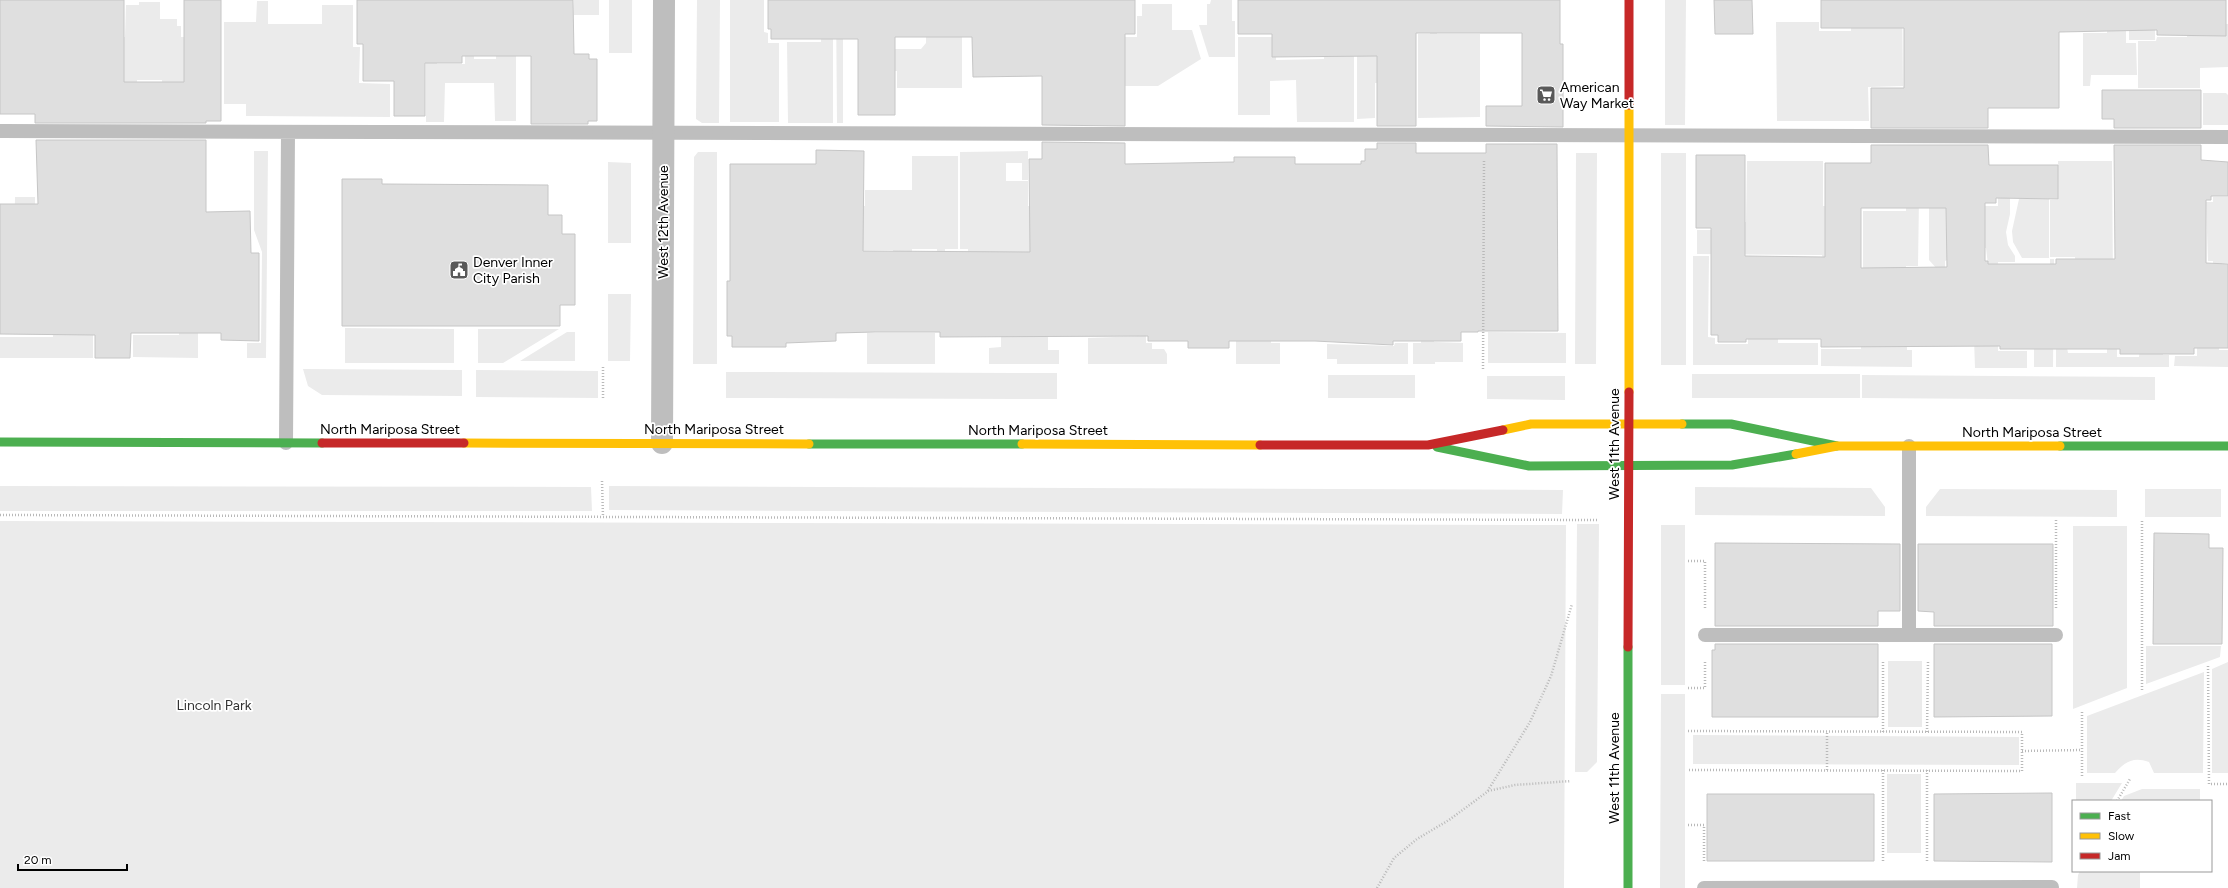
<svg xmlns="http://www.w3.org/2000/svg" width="2228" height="888" font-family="Figtree,sans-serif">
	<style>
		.green { fill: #ebebeb }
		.building { fill: #dfdfdf; stroke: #c6c6c6; fill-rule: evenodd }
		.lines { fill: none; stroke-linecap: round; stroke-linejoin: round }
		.path { stroke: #b9b9b9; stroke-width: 2.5; stroke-dasharray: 1 2; stroke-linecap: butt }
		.lane { stroke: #bebebe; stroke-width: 14 }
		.street { stroke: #bebebe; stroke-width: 22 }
		.fast { stroke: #4caf50; stroke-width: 9 }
		.slow { stroke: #ffc107; stroke-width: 9 }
		.jam { stroke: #c62828; stroke-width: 9 }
		.labels { text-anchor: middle; stroke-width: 3.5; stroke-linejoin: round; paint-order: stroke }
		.poi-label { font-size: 14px; fill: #000; stroke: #fff; text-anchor: start }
		.street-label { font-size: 14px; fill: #000; stroke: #fff }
		.park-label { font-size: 14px; fill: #323232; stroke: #fff }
	</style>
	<rect width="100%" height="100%" fill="#fff"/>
	<path class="green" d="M 574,0 L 599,0 L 599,15 L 574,15 Z
		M 609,0 L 632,0 L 632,53 L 609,53 Z
		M 697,0 L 720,0 L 719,123 L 702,123 L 696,119 Z
		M 730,0 L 764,0 L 764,32 L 768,33 L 768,43 L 779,43 L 779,122 L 730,122 Z
		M 833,0 L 833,123 L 788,123 L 787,42 L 821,42 L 821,31 Z
		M 836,0 L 843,25 L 843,123 L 837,123 Z
		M 926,0 L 962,0 L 962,88 L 897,88 L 897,71 L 892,71 L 892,49 L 921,49 L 926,43 Z
		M 1211,0 L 1232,0 L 1232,21 L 1235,21 L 1235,57 L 1209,57 L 1199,25 L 1207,25 L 1207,4 L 1210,4 Z
		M 1354,0 L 1354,122 L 1297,122 L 1296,80 L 1270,81 L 1270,115 L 1238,115 L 1238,37 L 1276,37 L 1276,60 L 1324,59 L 1325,6 Z
		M 1665,0 L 1686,0 L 1685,125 L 1665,125 Z
		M 1902,0 L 1903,86 L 1868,87 L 1869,121 L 1777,121 L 1776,22 L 1819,22 L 1819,31 L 1851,31 L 1851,12 Z
		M 2129,0 L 2155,25 L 2155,40 L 2129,40 Z
		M 257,1 L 268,1 L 268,24 L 322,24 L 322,5 L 353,5 L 353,47 L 360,47 L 359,83 L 390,84 L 390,117 L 246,116 L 246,104 L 224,104 L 224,22 L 256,22 Z
		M 139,2 L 160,2 L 160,19 L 177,19 L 177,26 L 181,26 L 181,37 L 214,37 L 201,82 L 177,82 L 162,85 L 162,80 L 137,80 L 137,121 L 101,37 L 125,37 L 126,5 L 139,5 Z
		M 1142,4 L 1172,4 L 1172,30 L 1192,30 L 1201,59 L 1158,86 L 1121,86 L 1121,37 L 1137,37 L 1137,16 L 1142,16 Z
		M 2126,14 L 2126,43 L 2136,43 L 2137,75 L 2091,75 L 2090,86 L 2083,86 L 2083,33 L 2107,33 L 2107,18 Z
		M 465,20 L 474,38 L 474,59 L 496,59 L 496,45 L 516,45 L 516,121 L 495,121 L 494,83 L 445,83 L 444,122 L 426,122 L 426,41 L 436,41 L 437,64 L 465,64 Z
		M 1430,22 L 1436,22 L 1437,34 L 1480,34 L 1480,117 L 1418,118 L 1418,34 L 1430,34 Z
		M 2188,24 L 2228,24 L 2228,67 L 2200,68 L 2200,88 L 2138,88 L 2138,41 L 2156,41 L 2157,37 L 2187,37 Z
		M 1357,36 L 1416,82 L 1375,83 L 1375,118 L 1357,119 Z
		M 2203,93 L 2226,93 L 2228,95 L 2228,125 L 2203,125 Z
		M 254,151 L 268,151 L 266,358 L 247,358 L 247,343 L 261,343 L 262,252 L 254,230 Z
		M 1028,151 L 1028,180 L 1022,180 L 1022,163 L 1006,163 L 1006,181 L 1028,181 L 1028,206 L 1037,206 L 1037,278 L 968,263 L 968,249 L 960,249 L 960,152 Z
		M 698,152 L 717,152 L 717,364 L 693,364 L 694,157 Z
		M 1576,153 L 1597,153 L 1596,364 L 1575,364 Z
		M 1686,153 L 1686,365 L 1661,365 L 1661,153 Z
		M 1959,154 L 1947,260 L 1945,261 L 1945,269 L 1937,269 L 1929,260 L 1929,204 Z
		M 912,156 L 958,156 L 958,249 L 945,249 L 945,261 L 937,261 L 937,249 L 912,249 L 912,277 L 893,277 L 893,250 L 863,250 L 863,259 L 840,206 L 865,206 L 865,190 L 912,190 Z
		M 1747,161 L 1823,161 L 1823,206 L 1860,206 L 1860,259 L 1823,259 L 1822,255 L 1697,254 L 1697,230 L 1722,230 L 1722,222 L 1746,222 Z
		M 2058,161 L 2112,161 L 2113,276 L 2075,276 L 2075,257 L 2050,257 L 2050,200 L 2058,200 Z
		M 608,162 L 631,163 L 631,243 L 608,243 Z
		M 1998,180 L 2010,180 L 2010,214 L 2006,232 L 2008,245 L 2015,256 L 2015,262 L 1998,262 L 1998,273 L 1989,273 L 1986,248 L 1973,248 L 1973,206 L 1998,206 Z
		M 15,197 L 35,197 L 35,210 L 93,218 L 93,358 L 0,358 L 0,337 L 53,337 L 53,329 L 14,251 Z
		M 2213,197 L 2228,197 L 2228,263 L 2222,263 L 2222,289 L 2213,289 L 2213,261 L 2208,261 L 2206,202 L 2213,202 Z
		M 1906,198 L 1919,198 L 1918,266 L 1906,266 L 1906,279 L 1863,271 L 1863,211 L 1906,211 Z
		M 2019,199 L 2049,199 L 2049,258 L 2022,258 L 2013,242 L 2012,231 Z
		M 1693,256 L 1709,256 L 1708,337 L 1715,338 L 1715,344 L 1748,344 L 1748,338 L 1778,257 L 1778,343 L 1818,343 L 1818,365 L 1693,365 Z
		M 2050,259 L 2054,259 L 2053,367 L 2034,367 L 2034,341 L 2050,341 Z
		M 2056,285 L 2068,353 L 2107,353 L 2107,342 L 2117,347 L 2117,357 L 2139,357 L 2140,347 L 2163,346 L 2163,355 L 2169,355 L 2169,367 L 2056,367 Z
		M 2219,293 L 2219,350 L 2228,350 L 2228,367 L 2174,366 L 2175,356 L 2197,356 L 2197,348 Z
		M 608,294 L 631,294 L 630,361 L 608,361 Z
		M 345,328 L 454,329 L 454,363 L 345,363 Z
		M 179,329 L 198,329 L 198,358 L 133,357 L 133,335 L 179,335 Z
		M 478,329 L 559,329 L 503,363 L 478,363 Z
		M 1236,330 L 1271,334 L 1271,343 L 1280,343 L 1280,364 L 1236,364 Z
		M 567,332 L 575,332 L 575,361 L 520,361 Z
		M 1488,332 L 1566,333 L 1566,363 L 1488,363 Z
		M 867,333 L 935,333 L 935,364 L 867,364 Z
		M 1144,334 L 1146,334 L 1146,343 L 1152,343 L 1152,349 L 1164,349 L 1167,354 L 1167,364 L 1088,364 L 1088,338 L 1144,336 Z
		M 1421,334 L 1434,334 L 1434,342 L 1463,343 L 1463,362 L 1435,362 L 1435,364 L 1413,364 L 1413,343 L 1421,343 Z
		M 1001,336 L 1048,337 L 1048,350 L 1059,350 L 1059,364 L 989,364 L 989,348 L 1001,347 Z
		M 1907,339 L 1907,350 L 1912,350 L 1912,367 L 1821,366 L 1821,349 L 1861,349 L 1861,344 Z
		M 1974,339 L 1998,341 L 1998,351 L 2027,351 L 2027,368 L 1975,368 Z
		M 1395,343 L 1408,343 L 1408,364 L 1337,364 L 1337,359 L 1327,359 L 1327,344 L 1394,346 Z
		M 303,369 L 462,370 L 462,396 L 322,395 L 308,386 Z
		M 476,370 L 598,371 L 598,398 L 476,397 Z
		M 726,372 L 1057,373 L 1057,399 L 726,398 Z
		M 1692,374 L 1860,374 L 1860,398 L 1692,398 Z
		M 1328,375 L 1415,375 L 1415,398 L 1328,398 Z
		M 1862,375 L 2155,377 L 2155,400 L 1862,398 Z
		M 1487,376 L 1565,376 L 1565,400 L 1487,399 Z
		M 0,486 L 591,487 L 592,511 L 0,511 Z
		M 609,486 L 1563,490 L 1562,514 L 609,510 Z
		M 1695,487 L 1871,488 L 1885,507 L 1885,516 L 1695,515 Z
		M 1940,489 L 2117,490 L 2117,517 L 1926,516 L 1926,507 Z
		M 2145,489 L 2221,489 L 2221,517 L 2145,517 Z
		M 0,521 L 1566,525 L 1564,888 L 0,888 Z
		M 1577,524 L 1599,524 L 1597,762 L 1587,772 L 1575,772 Z
		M 1661,525 L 1685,525 L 1685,685 L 1661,685 Z
		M 2073,526 L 2127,526 L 2127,688 L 2073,709 Z
		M 2146,646 L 2221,646 L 2220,657 L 2146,684 Z
		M 1888,661 L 1922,661 L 1922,727 L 1888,727 Z
		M 2228,662 L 2228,773 L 2212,773 L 2212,669 Z
		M 2204,672 L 2203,773 L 2154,773 L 2149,762 C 2133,756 2125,762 2115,773 L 2087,773 L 2087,716 Z
		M 1661,694 L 1685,694 L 1685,888 L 1660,888 Z
		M 1693,735 L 2019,737 L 2019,765 L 1693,764 Z
		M 1887,774 L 1921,774 L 1921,853 L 1887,853 Z
		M 2076,783 L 2122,783 L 2111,801 L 2076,801 Z
		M 2142,789 L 2200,789 L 2200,801 L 2121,801 L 2124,796 Z
		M 2080,871 L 2140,871 L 2140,888 L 2077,888 L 2078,875 Z"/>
	<path class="building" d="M 0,0 L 124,0 L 124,82 L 184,82 L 184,0 L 221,0 L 221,121 L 206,121 L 206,123 L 35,123 L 35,114 L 0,114 Z
		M 357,0 L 573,0 L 574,54 L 589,54 L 589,59 L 597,59 L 597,121 L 588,121 L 588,124 L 531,124 L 531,56 L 462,56 L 462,63 L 425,63 L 425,116 L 394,116 L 394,81 L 363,81 L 363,44 L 357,44 Z
		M 768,0 L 1135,0 L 1135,34 L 1125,34 L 1125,126 L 1042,125 L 1042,76 L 973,77 L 972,37 L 895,37 L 895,115 L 858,115 L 858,39 L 771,39 L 771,29 L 768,29 Z
		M 1238,0 L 1560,0 L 1560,44 L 1563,44 L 1563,127 L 1486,126 L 1486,106 L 1522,106 L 1522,33 L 1416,33 L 1416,126 L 1377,126 L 1377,56 L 1272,57 L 1272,34 L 1238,34 Z
		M 1714,0 L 1752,0 L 1753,34 L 1715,34 Z
		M 1821,0 L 2226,0 L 2226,36 L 2157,35 L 2157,30 L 2059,32 L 2059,108 L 1988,108 L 1988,128 L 1871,128 L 1871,88 L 1904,88 L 1904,28 L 1821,28 Z
		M 2102,90 L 2201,90 L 2201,128 L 2114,128 L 2114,119 L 2102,119 Z
		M 36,140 L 206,140 L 206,212 L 250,211 L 251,253 L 259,253 L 259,341 L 221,340 L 221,333 L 131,333 L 130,358 L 95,358 L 95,335 L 0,334 L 0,204 L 38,204 Z
		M 1042,142 L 1125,143 L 1125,164 L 1234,162 L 1234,157 L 1295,157 L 1295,164 L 1361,164 L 1361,161 L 1365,161 L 1365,149 L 1377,149 L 1377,143 L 1416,143 L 1416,153 L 1486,153 L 1486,144 L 1557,144 L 1558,331 L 1478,331 L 1478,332 L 1461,332 L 1461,341 L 1393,341 L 1393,345 L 1315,341 L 1229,341 L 1229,348 L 1188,348 L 1188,341 L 1148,341 L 1148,336 L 940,337 L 940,332 L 875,332 L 836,333 L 836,341 L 786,343 L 786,347 L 732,347 L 732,336 L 727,336 L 727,281 L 730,281 L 730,164 L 816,164 L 816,150 L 864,151 L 863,251 L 1030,252 L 1029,159 L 1042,159 Z
		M 1871,145 L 1988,145 L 1989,165 L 2058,165 L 2058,199 L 1996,198 L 1996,203 L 1985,203 L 1985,261 L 1988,261 L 1988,264 L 2056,264 L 2056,259 L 2115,259 L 2114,145 L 2201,145 L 2201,160 L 2228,162 L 2228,196 L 2211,196 L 2211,200 L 2206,200 L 2206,263 L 2228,264 L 2228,348 L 2194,348 L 2194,354 L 2120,354 L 2120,349 L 2000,349 L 2000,346 L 1821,347 L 1821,339 L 1746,339 L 1746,342 L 1718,342 L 1718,335 L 1711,335 L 1711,228 L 1696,228 L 1696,155 L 1745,155 L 1745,256 L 1825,257 L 1825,163 L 1871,163 ZM 1861,208 L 1946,208 L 1947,267 L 1861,268 Z
		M 342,179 L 382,179 L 382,184 L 548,185 L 548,215 L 562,215 L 562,234 L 575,234 L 575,305 L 560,305 L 560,326 L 342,326 Z
		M 2154,533 L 2209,534 L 2209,548 L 2223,548 L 2222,644 L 2153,644 Z
		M 1715,543 L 1900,544 L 1900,611 L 1878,611 L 1878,626 L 1715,626 Z
		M 1918,544 L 2053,544 L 2053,626 L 1934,626 L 1934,612 L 1918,611 Z
		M 1715,644 L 1878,644 L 1878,717 L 1712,717 L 1712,650 L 1715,650 Z
		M 1934,644 L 2052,644 L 2052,716 L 1934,717 Z
		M 2052,793 L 2052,862 L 1934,861 L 1934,794 Z
		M 1707,794 L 1874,794 L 1874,861 L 1707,861 Z"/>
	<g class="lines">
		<path class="path" d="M 603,367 L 603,399
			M 1483,369 L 1484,161
			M 602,481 L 603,517
			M 0,515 L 1597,520
			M 2056,520 L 2056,609
			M 2142,521 L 2142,691
			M 1688,561 L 1705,561 L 1705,608
			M 2208,666 L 2209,784 L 2228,784
			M 1688,688 L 1705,688 L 1705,661
			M 2082,712 L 2082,778
			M 1688,731 L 2022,732 L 2022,771 L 1688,770
			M 1883,732 L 1883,662
			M 1927,732 L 1928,661
			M 2022,751 L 2082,750
			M 1827,770 L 1827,731
			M 1883,770 L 1883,862
			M 1488,791 L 1515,785 L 1571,781
			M 2117,801 L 2130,779
			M 1688,825 L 1704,825 L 1704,862
			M 1927,861 L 1927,770
			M 1377,888 L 1394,858 L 1417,839 L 1449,820 L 1487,792 L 1530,722 L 1551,676 L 1572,604"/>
		<path class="lane" d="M 0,131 L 2228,137
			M 286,443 L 288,132
			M 1705,635 L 2056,635
			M 1909,635 L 1909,446
			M 1704,888 L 2052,887"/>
		<path class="street" d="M 662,443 L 664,0"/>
		<path class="fast" d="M 1682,424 L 1731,424 L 1837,446
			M 0,442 L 322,443
			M 809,444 L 1022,444
			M 2060,446 L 2228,446
			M 1437,447 L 1529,466 L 1732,465 L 1796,454
			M 1628,888 L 1628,647"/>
		<path class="slow" d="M 1629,392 L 1629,105
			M 1503,430 L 1531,424 L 1682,424
			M 464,443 L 809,444
			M 1022,444 L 1260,445
			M 1796,454 L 1837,446 L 2060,446"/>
		<path class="jam" d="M 1629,105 L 1629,0
			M 322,443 L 464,443
			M 1260,445 L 1428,445 L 1503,430
			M 1628,647 L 1629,392"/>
	</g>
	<defs>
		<g id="supermarket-square" transform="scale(1)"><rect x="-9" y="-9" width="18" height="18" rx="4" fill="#595959" stroke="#fff"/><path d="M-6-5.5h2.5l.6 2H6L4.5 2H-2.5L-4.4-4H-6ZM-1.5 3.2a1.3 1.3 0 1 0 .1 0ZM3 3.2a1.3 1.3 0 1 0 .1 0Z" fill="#fff"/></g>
		<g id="civic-square" transform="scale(1)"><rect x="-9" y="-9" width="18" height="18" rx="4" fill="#595959" stroke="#fff"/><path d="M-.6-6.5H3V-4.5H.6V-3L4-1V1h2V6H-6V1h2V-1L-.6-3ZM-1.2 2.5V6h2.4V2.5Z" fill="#fff"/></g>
	</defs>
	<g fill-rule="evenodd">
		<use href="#supermarket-square" x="1546" y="95"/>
		<use href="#civic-square" x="459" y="270"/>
	</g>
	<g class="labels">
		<g class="poi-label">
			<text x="1560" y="92">American<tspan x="1560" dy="16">Way Market</tspan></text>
			<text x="473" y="267">Denver Inner<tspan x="473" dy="16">City Parish</tspan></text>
		</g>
		<g class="street-label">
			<text transform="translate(663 222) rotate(-90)" y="5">West 12th Avenue</text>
			<text x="390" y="434">North Mariposa Street</text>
			<text x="714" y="434">North Mariposa Street</text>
			<text x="1038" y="435">North Mariposa Street</text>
			<text x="2032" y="437">North Mariposa Street</text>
			<text transform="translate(1614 444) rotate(-90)" y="5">West 11th Avenue</text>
			<text transform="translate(1614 768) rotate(-90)" y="5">West 11th Avenue</text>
		</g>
		<g class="park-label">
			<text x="214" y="710">Lincoln Park</text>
		</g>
	</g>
	<rect x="2072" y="800" width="140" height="72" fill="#ffffff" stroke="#999999"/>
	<rect x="2080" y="813" width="20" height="6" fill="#4caf50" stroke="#999999"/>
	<text x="2108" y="820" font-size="12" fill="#000000">Fast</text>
	<rect x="2080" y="833" width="20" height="6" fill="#ffc107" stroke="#999999"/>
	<text x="2108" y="840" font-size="12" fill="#000000">Slow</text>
	<rect x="2080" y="853" width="20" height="6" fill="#c62828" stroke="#999999"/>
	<text x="2108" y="860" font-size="12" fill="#000000">Jam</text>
	<path d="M18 864v6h109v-6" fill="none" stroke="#000000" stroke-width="2"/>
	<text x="24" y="864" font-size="12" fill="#000000" stroke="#ffffff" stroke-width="3" paint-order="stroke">20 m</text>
</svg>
